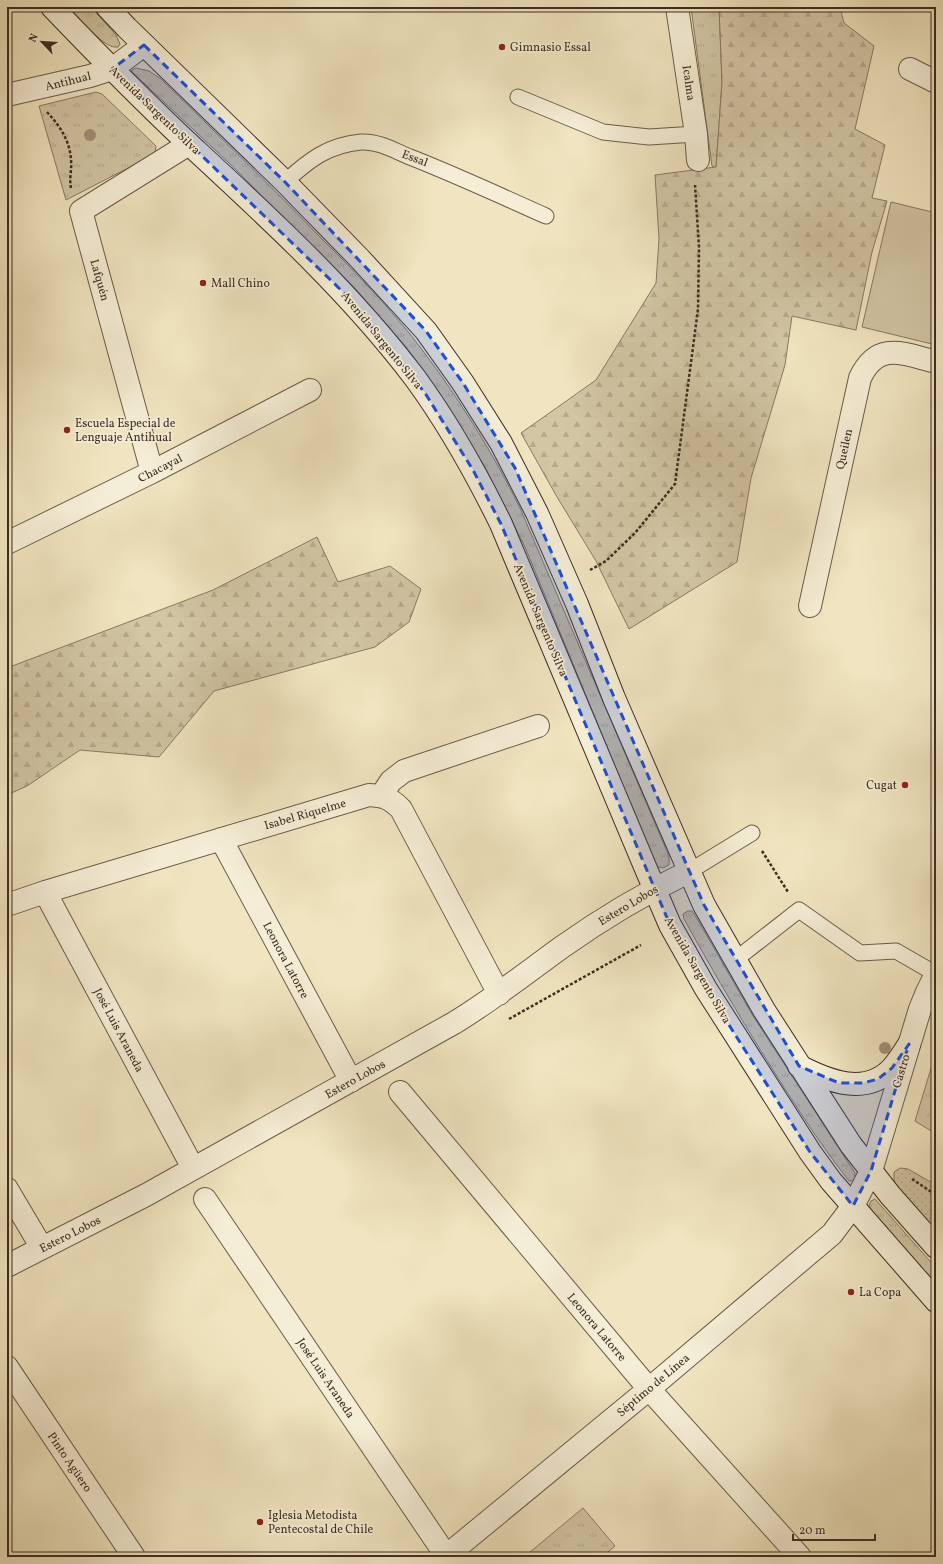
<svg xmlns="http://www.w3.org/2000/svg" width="943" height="1564" font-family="Vollkorn,serif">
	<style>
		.grass { fill: url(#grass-tufts); stroke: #887a64 }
		.forest { fill: url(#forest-firs); stroke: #887a64 }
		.park { fill: url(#park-dots); stroke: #887a64 }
		.garden { fill: #d2c6a5; stroke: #887a64 }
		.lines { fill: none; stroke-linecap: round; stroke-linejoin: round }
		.service-casing { stroke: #6a5b4a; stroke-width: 17 }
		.minor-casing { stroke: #6a5b4a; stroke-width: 24 }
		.tertiary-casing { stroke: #6a5b4a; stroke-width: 24 }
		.secondary-casing { stroke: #3d2d23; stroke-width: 24 }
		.path { stroke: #3d2d23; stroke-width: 2.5; stroke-dasharray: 3 2; stroke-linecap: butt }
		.service { stroke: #f5eed6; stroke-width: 15 }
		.minor { stroke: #f5eed6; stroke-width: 22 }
		.tertiary { stroke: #f5eed6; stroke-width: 22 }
		.secondary { stroke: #f5eed6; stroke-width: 22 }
		.tree { fill: #9e9178 }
		.marked { fill: #1d4ed8; fill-opacity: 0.2; stroke: #1d4ed8; stroke-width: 3; stroke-dasharray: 8 5; stroke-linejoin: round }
		.poi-dot { fill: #8f2418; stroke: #f5eed6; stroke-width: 1.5 }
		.labels { text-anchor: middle; stroke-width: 3.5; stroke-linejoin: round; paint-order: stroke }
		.poi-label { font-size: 12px; fill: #3d2d23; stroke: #f5eed6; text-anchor: start }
		.street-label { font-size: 12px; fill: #3d2d23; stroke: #f5eed6 }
	</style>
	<defs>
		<pattern id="grass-tufts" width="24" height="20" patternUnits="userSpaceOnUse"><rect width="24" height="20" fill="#d2c6a5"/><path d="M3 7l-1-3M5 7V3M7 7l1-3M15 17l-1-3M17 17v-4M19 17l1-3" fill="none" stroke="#b5aa8e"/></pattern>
		<pattern id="forest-firs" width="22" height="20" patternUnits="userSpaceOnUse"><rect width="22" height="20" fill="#d2c6a5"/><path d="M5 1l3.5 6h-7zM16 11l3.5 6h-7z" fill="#b5aa8e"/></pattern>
		<pattern id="park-dots" width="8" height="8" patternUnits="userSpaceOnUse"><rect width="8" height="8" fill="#d2c6a5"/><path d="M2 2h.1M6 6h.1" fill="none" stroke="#b5aa8e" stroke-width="1.8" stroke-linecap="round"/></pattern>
	</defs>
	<rect width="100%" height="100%" fill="#f0e5c0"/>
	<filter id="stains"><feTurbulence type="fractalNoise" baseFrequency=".005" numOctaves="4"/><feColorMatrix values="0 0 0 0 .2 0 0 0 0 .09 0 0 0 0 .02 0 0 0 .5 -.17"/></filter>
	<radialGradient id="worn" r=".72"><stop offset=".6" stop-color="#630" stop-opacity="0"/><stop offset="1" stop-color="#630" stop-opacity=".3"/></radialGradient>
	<path class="grass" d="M 69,7 L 91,7 L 116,35 L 120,44 L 118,47 C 104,50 79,17 69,7 Z
		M 691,7 L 719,7 L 722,82 L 716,167 L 712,166 Z
		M 136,68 L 149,71 L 161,79 C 216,133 271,186 324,241 C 359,276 394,312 423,351 C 460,400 493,453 520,508 L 669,856 L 669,865 L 663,868 L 656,866 L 525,547 L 485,467 L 434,385 L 406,347 L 354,287 L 228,162 L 132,72 L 132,70 Z
		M 96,92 L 102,94 L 156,146 L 155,154 L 66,200 L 39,106 Z
		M 688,911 L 692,911 L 699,922 L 753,1016 L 855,1173 L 855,1178 L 853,1181 L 849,1181 C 826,1152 805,1120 785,1089 C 749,1033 716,977 684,919 L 683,914 Z
		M 936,1052 L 936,1134 L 915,1121 Z
		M 875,1199 L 936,1268 L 936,1284 L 871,1210 L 869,1205 L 871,1201 Z
		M 583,1508 L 615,1546 L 602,1557 L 524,1557 Z"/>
	<path class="forest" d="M 719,7 L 840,7 L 844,23 L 874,46 L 855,129 L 885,145 L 872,198 L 887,201 L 872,252 L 856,330 L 792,316 L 785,365 L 751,478 L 737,562 L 629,629 L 596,561 L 557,497 L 521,433 L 596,380 L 656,283 L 659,239 L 655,175 L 716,167 L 722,82 Z
		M 317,537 L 338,582 L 390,566 L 421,589 L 409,622 L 375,647 L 214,691 L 159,757 L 80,750 L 27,786 L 7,795 L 7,668 L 213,590 Z"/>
	<path class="park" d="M 900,1168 L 908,1169 L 936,1185 L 936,1231 L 898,1189 L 894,1180 L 894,1172 Z"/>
	<path class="garden" d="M 891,202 L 936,213 L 936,328 L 932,344 L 862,327 Z"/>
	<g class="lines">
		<g class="service-casing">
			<path id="service" d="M 518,97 L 603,132 L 649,137 L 696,134
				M 285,182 C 309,160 328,145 361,142 C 379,141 395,151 410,157 C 456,175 501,196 546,216
				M 690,871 L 752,833
				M 735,960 L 799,910 L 860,953 L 896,951 L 936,974"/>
		</g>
		<g class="minor-casing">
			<path id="minor" d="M 677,7 L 696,134 L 698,160
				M 910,69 L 936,82
				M 7,95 L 90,76 L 112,69 L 144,45
				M 152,472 L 81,211 L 189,144
				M 7,543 L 152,472 L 310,390
				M 810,606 L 860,378 C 878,340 904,354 936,362
				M 381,796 L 391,781 L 404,771 L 538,726
				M 221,839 L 351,1081
				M 45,892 L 193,1168
				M 7,905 L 45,892 L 369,795 C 384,796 390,798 401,809 L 499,994
				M 400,1092 L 649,1389 L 800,1557
				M 7,1189 L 42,1248
				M 205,1199 L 447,1557
				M 7,1266 L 146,1195 L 454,1023 C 492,1000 526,973 562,947 C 603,918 645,893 690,871
				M 7,1367 L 134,1557"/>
		</g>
		<g class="tertiary-casing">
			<path id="tertiary" d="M 445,1557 L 649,1389 L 832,1234 L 853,1206 L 871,1171 L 920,1009 L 927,992 L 936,974"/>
		</g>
		<g class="secondary-casing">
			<path id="secondary" d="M 52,7 C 97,54 142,100 189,144 C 269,218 349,291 415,378 C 448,423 476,473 501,524 L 646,869 L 670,925 L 706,989 L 810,1152 L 831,1181 L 936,1301
				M 107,7 L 127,28 L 285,182 L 360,259 L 426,331 L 463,383 L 501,443 L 537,513 L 577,604 L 614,698 L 704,905 L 764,1010 L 851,1145 L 890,1195 L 936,1247
				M 799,1066 C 828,1081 867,1097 893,1067 C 899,1060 904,1052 909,1044"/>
		</g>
		<path class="path" d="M 47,112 C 60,126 70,141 71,160 C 72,169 69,179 71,188
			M 590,570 L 606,561 L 635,533 L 675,484 L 698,309 L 699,247 L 695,185
			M 762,851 L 788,892
			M 509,1019 L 641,945
			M 912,1179 L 936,1195"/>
		<use href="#service" class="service"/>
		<use href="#minor" class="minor"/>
		<use href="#tertiary" class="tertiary"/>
		<use href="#secondary" class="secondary"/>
	</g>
	<g class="tree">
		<circle cx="90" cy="135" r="6"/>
		<circle cx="885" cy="1048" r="6"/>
	</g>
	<path class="marked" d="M 144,45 L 285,182 L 426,331 L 463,383 L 515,468 L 704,905 L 799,1066 L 839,1083 L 863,1083 L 878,1079 L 892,1068 L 909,1044 L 871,1171 L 853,1206 L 810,1152 L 706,989 L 670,925 L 501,524 L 473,470 L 425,393 L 342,291 L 112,69 Z"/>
	<g class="poi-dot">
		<circle cx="502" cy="47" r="4"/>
		<circle cx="203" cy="283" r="4"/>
		<circle cx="67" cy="430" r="4"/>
		<circle cx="905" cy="785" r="4"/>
		<circle cx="851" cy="1292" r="4"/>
		<circle cx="260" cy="1522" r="4"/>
	</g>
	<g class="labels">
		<g class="poi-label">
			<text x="510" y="51">Gimnasio Essal</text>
			<text x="211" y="287">Mall Chino</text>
			<text x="75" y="427">Escuela Especial de<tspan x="75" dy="14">Lenguaje Antihual</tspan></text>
			<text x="897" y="789" text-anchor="end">Cugat</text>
			<text x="859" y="1296">La Copa</text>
			<text x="268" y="1519">Iglesia Metodista<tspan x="268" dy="14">Pentecostal de Chile</tspan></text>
		</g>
		<g class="street-label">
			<text transform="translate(68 81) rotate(-14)" y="4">Antihual</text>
			<text transform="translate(689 83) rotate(82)" y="4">Icalma</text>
			<text transform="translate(155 110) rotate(44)" y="4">Avenida Sargento Silva</text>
			<text transform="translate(415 158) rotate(21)" y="4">Essal</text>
			<text transform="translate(100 280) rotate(74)" y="4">Lafquén</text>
			<text transform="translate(382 340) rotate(51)" y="4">Avenida Sargento Silva</text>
			<text transform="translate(844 449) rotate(-78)" y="4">Queilen</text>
			<text transform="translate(160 468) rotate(-27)" y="4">Chacayal</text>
			<text transform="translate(541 620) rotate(67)" y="4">Avenida Sargento Silva</text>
			<text transform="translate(305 814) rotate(-16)" y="4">Isabel Riquelme</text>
			<text transform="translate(628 905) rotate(-31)" y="4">Estero Lobos</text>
			<text transform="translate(286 960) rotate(62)" y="4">Leonora Latorre</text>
			<text transform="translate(698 970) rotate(60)" y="4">Avenida Sargento Silva</text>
			<text transform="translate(119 1030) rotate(62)" y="4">José Luis Araneda</text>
			<text transform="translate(901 1071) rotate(-73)" y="4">Castro</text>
			<text transform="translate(355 1079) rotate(-29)" y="4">Estero Lobos</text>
			<text transform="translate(70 1234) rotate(-27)" y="4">Estero Lobos</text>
			<text transform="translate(597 1327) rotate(50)" y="4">Leonora Latorre</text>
			<text transform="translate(326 1378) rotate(56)" y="4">José Luis Araneda</text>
			<text transform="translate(653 1385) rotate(-40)" y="4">Séptimo de Línea</text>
			<text transform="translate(70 1462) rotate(56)" y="4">Pinto Agüero</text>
		</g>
	</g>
	<rect width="943" height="1564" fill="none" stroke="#f0e5c0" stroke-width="24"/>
	<rect x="8" y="8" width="927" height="1548" fill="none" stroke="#3d2d23" stroke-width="2"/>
	<rect x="12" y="12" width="919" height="1540" fill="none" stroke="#3d2d23"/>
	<g transform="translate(42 42) rotate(295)" stroke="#f5eed6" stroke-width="3" paint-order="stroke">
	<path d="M0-3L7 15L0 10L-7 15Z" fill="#3d2d23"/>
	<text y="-6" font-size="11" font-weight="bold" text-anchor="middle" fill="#3d2d23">N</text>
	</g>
	<path d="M793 1534v6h82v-6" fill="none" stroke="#3d2d23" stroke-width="2"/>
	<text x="799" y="1534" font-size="12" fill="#3d2d23" stroke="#f5eed6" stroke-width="3" paint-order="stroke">20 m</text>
	<rect width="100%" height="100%" filter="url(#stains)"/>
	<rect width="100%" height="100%" fill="url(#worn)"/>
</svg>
